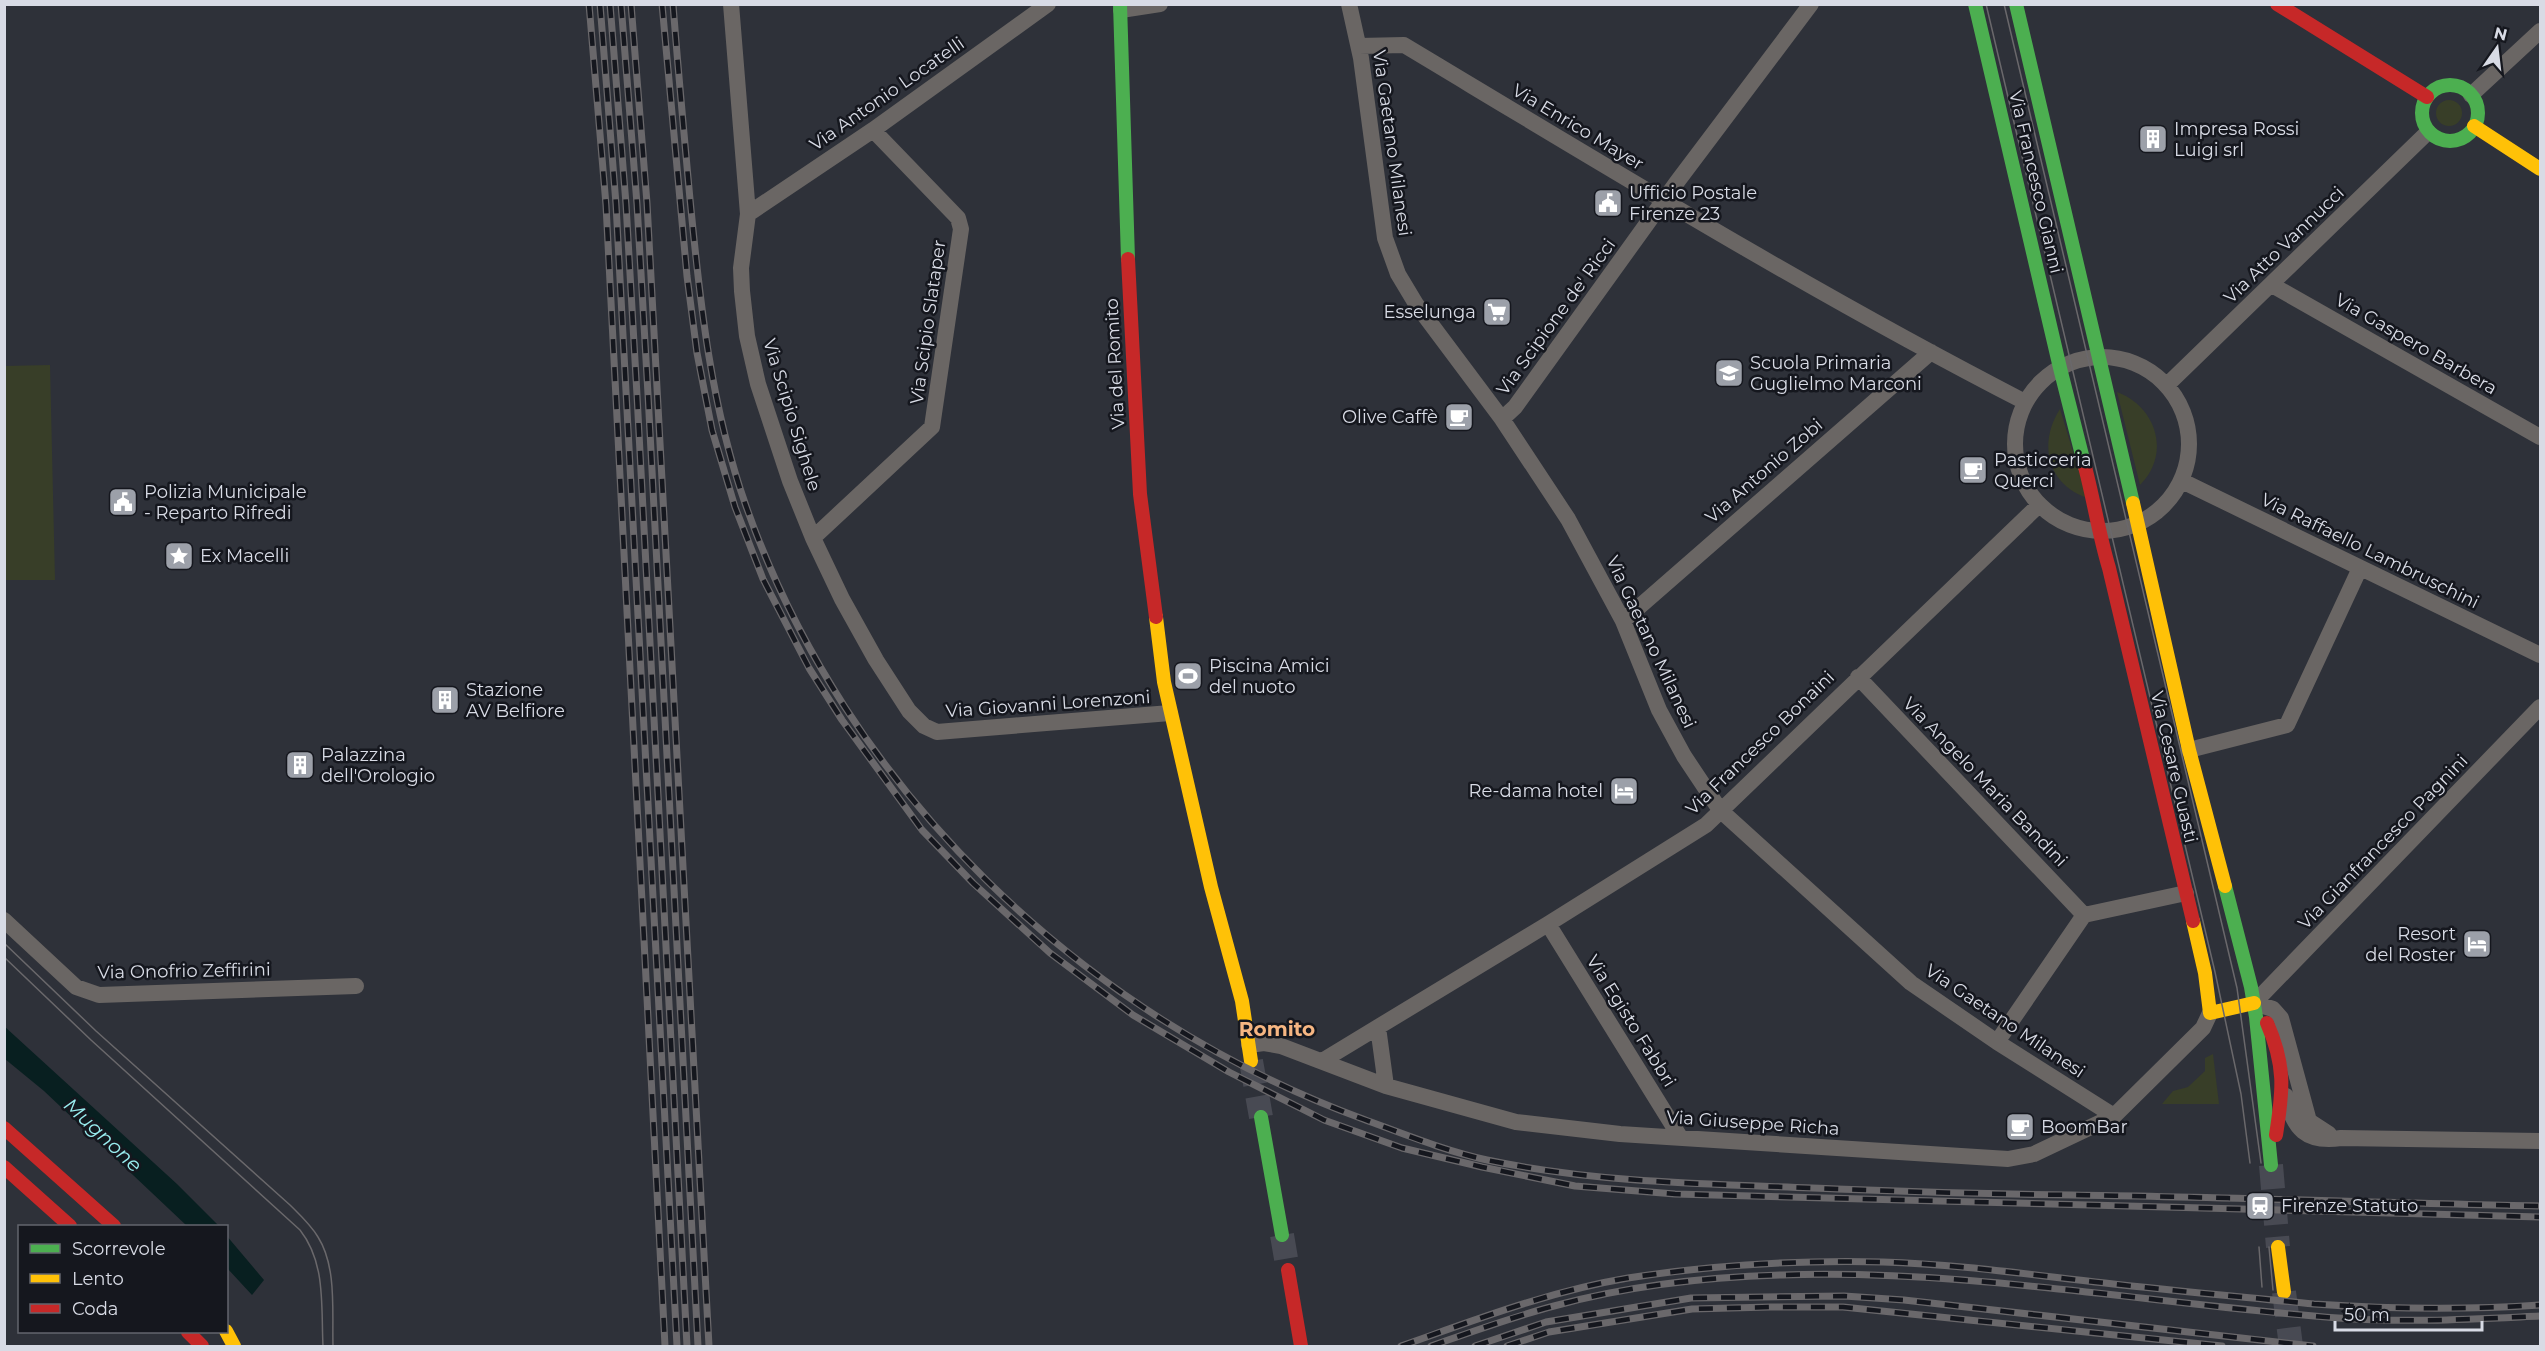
<svg xmlns="http://www.w3.org/2000/svg" width="2545" height="1351" font-family="Montserrat,sans-serif">
	<style>
		.green { fill: #383e28 }
		.water { fill: #081f20 }
		.lines { fill: none; stroke-linecap: round; stroke-linejoin: round }
		.secondary-tunnel { stroke: #484a53; stroke-width: 24; stroke-dasharray: 24 12; stroke-linecap: butt }
		.street { stroke: #6a6664; stroke-width: 16 }
		.fast { stroke: #4caf50; stroke-width: 14 }
		.slow { stroke: #ffc107; stroke-width: 14 }
		.jam { stroke: #c62828; stroke-width: 14 }
		.tram { stroke: #6a686b; stroke-width: 1.5 }
		.rail-casing { stroke: #6a686b; stroke-width: 7 }
		.rail { stroke: #15171e; stroke-width: 4.5; stroke-dasharray: 14; stroke-linecap: butt }
		.labels { text-anchor: middle; stroke-width: 5; stroke-linejoin: round; paint-order: stroke }
		.street-label { font-size: 18px; fill: #d8dbe5; stroke: #15171e }
		.poi-label { font-size: 18px; fill: #d8dbe5; stroke: #15171e; text-anchor: start }
		.neighbourhood-label { font-size: 20px; font-weight: bold; fill: #f6b682; stroke: #15171e }
		.water-label { font-size: 20px; font-style: italic; fill: #98edef; stroke: #15171e }
	</style>
	<rect width="100%" height="100%" fill="#2e3139"/>
	<path class="green" d="M2436 113a13 13 0 1 1 26 0a13 13 0 1 1-26 0Z
		M 50,365 L 55,580 L 5,580 L 5,366 Z
		M 2117,392 C 2157,407 2171,454 2140,485 Z
		M 2060,409 L 2087,498 C 2047,484 2038,443 2060,409 Z
		M 2213,1054 L 2219,1104 L 2162,1104 L 2173,1091 L 2188,1087 L 2205,1071 L 2205,1058 Z"/>
	<path class="water" d="M 4,1026 L 177,1184 L 219,1226 L 187,1226 L 44,1091 L 5,1059 Z
		M 226,1235 L 264,1280 L 252,1295 L 227,1268 Z"/>
	<g class="lines">
		<path class="secondary-tunnel" d="M 1251,1061 L 1261,1117
			M 2271,1165 L 2278,1247
			M 1282,1235 L 1288,1270
			M 2284,1292 L 2291,1346"/>
		<path class="street" d="M 731,4 L 748,214 L 741,268 L 742,291 L 747,336 L 758,384 L 790,481 L 813,538 L 842,599 L 876,660 L 909,711 L 924,726 L 937,732 L 1170,713
			M 1349,4 L 1361,58 L 1385,238 L 1398,274 L 1416,304 L 1502,419 L 1568,519 L 1623,621 L 1659,710 L 1684,756 L 1720,810 L 1911,983 L 1997,1042 L 2114,1116
			M 1121,10 L 1160,4
			M 1359,46 L 1404,45 C 1609,168 1813,293 2025,402
			M 2471,95 L 2540,31
			M 748,214 L 873,130 L 1048,4
			M 2272,285 L 2540,437
			M2015 444a87 87 0 1 1 174 0a87 87 0 1 1-174 0Z
			M 2167,385 L 2428,132
			M 1502,419 L 1515,407 L 1677,182 L 1811,4
			M 2182,481 L 2540,655
			M 813,538 L 932,427 L 961,229 L 958,218 L 873,130
			M 1623,621 L 1931,352
			M 1858,677 L 2084,915
			M 2189,750 L 2287,725 L 2360,568
			M 4,920 L 76,987 L 99,995 L 356,986
			M 1548,924 L 1680,1137
			M 2254,1003 L 2540,707
			M 2254,1003 L 2273,1009 L 2281,1018 L 2309,1121 L 2329,1134
			M 1378,1027 L 1386,1086
			M 1997,1042 L 2084,915 L 2186,893
			M 1249,1045 L 1264,1043 L 1281,1046 L 1386,1086 L 1516,1122 L 1620,1134 L 2008,1159 L 2034,1154 L 2114,1116 L 2203,1028 L 2210,1013
			M 1322,1061 L 1548,924 L 1706,825 L 2039,505
			M 2286,1096 C 2293,1129 2306,1143 2341,1138 L 2540,1141"/>
		<path class="fast" d="M 1120,4 L 1128,259
			M 1975,4 L 2060,368 L 2085,467
			M 2016,4 L 2133,503
			M2422 113a28 28 0 1 1 56 0a28 28 0 1 1-56 0Z
			M 2225,886 L 2251,987 L 2256,1017 L 2271,1165
			M 1261,1117 L 1282,1235"/>
		<path class="slow" d="M 2474,126 L 2540,169
			M 2133,503 L 2189,750 L 2225,886
			M 1156,617 L 1164,682 L 1211,887 L 1242,1001 L 1251,1061
			M 2193,921 L 2205,973 L 2210,1013 L 2254,1003
			M 2278,1247 L 2284,1292
			M 226,1331 L 234,1346"/>
		<path class="jam" d="M 2277,4 L 2427,97
			M 1128,259 L 1140,494 L 1156,617
			M 2085,467 C 2094,501 2099,535 2109,568 L 2193,921
			M 2267,1023 C 2286,1066 2283,1091 2276,1135
			M 4,1128 L 114,1226
			M 4,1167 L 70,1226
			M 1288,1270 L 1301,1346
			M 188,1332 L 202,1346"/>
		<path class="tram" d="M 1986,4 L 2215,972 L 2241,1094 L 2250,1163
			M 2004,4 L 2237,988 L 2261,1163
			M 4,943 L 96,1031 L 290,1205 C 300,1215 311,1225 318,1237 C 337,1267 332,1312 333,1346
			M 4,957 L 91,1040 L 300,1230 C 326,1263 321,1306 323,1346
			M 2259,1247 L 2262,1287
			M 2269,1247 L 2273,1290"/>
		<g class="rail-casing">
			<path id="rail" d="M 589,4 L 606,205 L 665,1346
				M 600,4 L 616,204 L 677,1346
				M 610,4 L 626,204 L 637,395 L 687,1346
				M 621,4 L 637,204 L 648,394 L 698,1346
				M 631,4 L 647,203 L 709,1346
				M 662,4 L 687,276 L 697,353 L 712,430 L 735,507 L 763,579 L 809,668 L 842,720 L 922,830 L 973,883 L 1050,953 L 1133,1015 L 1229,1072 L 1324,1120 L 1402,1148 L 1482,1167 L 1575,1186 L 1675,1194 L 2540,1217
				M 673,4 C 678,69 684,134 690,199 C 700,303 711,407 746,506 C 846,791 1083,1016 1363,1119 C 1404,1134 1445,1151 1487,1160 C 1601,1184 1721,1184 1837,1189 C 1915,1192 1993,1194 2072,1195 C 2228,1197 2384,1203 2540,1206
				M 1401,1346 C 1475,1320 1550,1291 1628,1278 C 1712,1265 1798,1260 1883,1262 C 1957,1264 2032,1275 2105,1283 C 2175,1291 2244,1297 2314,1304 C 2389,1309 2465,1310 2540,1305
				M 1431,1346 C 1471,1332 1512,1317 1554,1306 C 1627,1286 1706,1277 1782,1275 C 1968,1269 2153,1304 2338,1318 C 2405,1323 2473,1319 2540,1316
				M 1475,1346 L 1546,1322 L 1691,1298 L 1844,1296 L 1904,1300 L 2313,1346
				M 1507,1346 L 1549,1332 L 1692,1309 L 1770,1307 L 1843,1307 L 2222,1346"/>
		</g>
		<use href="#rail" class="rail"/>
	</g>
	<defs>
		<g id="building-square" transform="scale(1.5)"><rect x="-9" y="-9" width="18" height="18" rx="4" fill="#9ca0a9" stroke="#15171e"/><path d="M-4-6H4V6H1V3H-1V6H-4ZM-2.5-4.3h1.7v1.8h-1.7ZM.8-4.3h1.7v1.8H.8ZM-2.5-1h1.7V.8h-1.7ZM.8-1h1.7V.8H.8Z" fill="#fff"/></g>
		<g id="civic-square" transform="scale(1.5)"><rect x="-9" y="-9" width="18" height="18" rx="4" fill="#9ca0a9" stroke="#15171e"/><path d="M-.6-6.5H3V-4.5H.6V-3L4-1V1h2V6H-6V1h2V-1L-.6-3ZM-1.2 2.5V6h2.4V2.5Z" fill="#fff"/></g>
		<g id="supermarket-square" transform="scale(1.5)"><rect x="-9" y="-9" width="18" height="18" rx="4" fill="#9ca0a9" stroke="#15171e"/><path d="M-6-5.5h2.5l.6 2H6L4.5 2H-2.5L-4.4-4H-6ZM-1.5 3.2a1.3 1.3 0 1 0 .1 0ZM3 3.2a1.3 1.3 0 1 0 .1 0Z" fill="#fff"/></g>
		<g id="school-square" transform="scale(1.5)"><rect x="-9" y="-9" width="18" height="18" rx="4" fill="#9ca0a9" stroke="#15171e"/><path d="M0-5L7-2L0 1L-7-2ZM-4 1L0 2.5L4 1V4Q0 6-4 4Z" fill="#fff"/></g>
		<g id="cafe-square" transform="scale(1.5)"><rect x="-9" y="-9" width="18" height="18" rx="4" fill="#9ca0a9" stroke="#15171e"/><path d="M-5.5-4.5H6V0H3Q3 3.5 0 3.5H-2.5Q-5.5 3.5-5.5 0ZM3-3.2v2h1.7v-2ZM-6 4.5H4V6H-6Z" fill="#fff"/></g>
		<g id="sight-square" transform="scale(1.5)"><rect x="-9" y="-9" width="18" height="18" rx="4" fill="#9ca0a9" stroke="#15171e"/><path d="M0-6L1.8-2.2L6-1.7L2.9 1.2L3.7 5.4L0 3.3L-3.7 5.4L-2.9 1.2L-6-1.7L-1.8-2.2Z" fill="#fff"/></g>
		<g id="stadium-square" transform="scale(1.5)"><rect x="-9" y="-9" width="18" height="18" rx="4" fill="#9ca0a9" stroke="#15171e"/><path d="M0-5a6.5 5 0 1 0 0 10a6.5 5 0 1 0 0-10ZM-3.5-1.8h7v3.6h-7Z" fill="#fff"/></g>
		<g id="hotel-square" transform="scale(1.5)"><rect x="-9" y="-9" width="18" height="18" rx="4" fill="#9ca0a9" stroke="#15171e"/><path d="M-6-4.5h1.5V1H6V5H4.5V3h-9V5H-6ZM-4 0a1.8 1.8 0 1 1 3.6 0ZM.5 0V-2.5h3Q6-2.5 6 0Z" fill="#fff"/></g>
		<g id="station-square" transform="scale(1.5)"><rect x="-9" y="-9" width="18" height="18" rx="4" fill="#9ca0a9" stroke="#15171e"/><path d="M-3-6H3Q5-6 5-4V2Q5 4 3 4L4.5 6H3L1.5 4h-3L-3 6H-4.5L-3 4Q-5 4-5 2V-4Q-5-6-3-6ZM-3.5-4v3h7v-3ZM-3.5 1v1.5H-2V1ZM2 1v1.5H3.5V1Z" fill="#fff"/></g>
	</defs>
	<g fill-rule="evenodd">
		<use href="#building-square" x="2153" y="139"/>
		<use href="#civic-square" x="1608" y="203"/>
		<use href="#supermarket-square" x="1497" y="312"/>
		<use href="#school-square" x="1729" y="373"/>
		<use href="#cafe-square" x="1459" y="417"/>
		<use href="#cafe-square" x="1973" y="470"/>
		<use href="#civic-square" x="123" y="502"/>
		<use href="#sight-square" x="179" y="556"/>
		<use href="#stadium-square" x="1188" y="676"/>
		<use href="#building-square" x="445" y="700"/>
		<use href="#building-square" x="300" y="765"/>
		<use href="#hotel-square" x="1624" y="791"/>
		<use href="#hotel-square" x="2477" y="944"/>
		<use href="#cafe-square" x="2020" y="1127"/>
		<use href="#station-square" x="2260" y="1206"/>
	</g>
	<g class="labels">
		<g class="street-label">
			<text transform="translate(887 94) rotate(-35)" y="6">Via Antonio Locatelli</text>
			<text transform="translate(1578 127) rotate(31)" y="6">Via Enrico Mayer</text>
			<text transform="translate(1392 143) rotate(82)" y="6">Via Gaetano Milanesi</text>
			<text transform="translate(2036 182) rotate(77)" y="6">Via Francesco Gianni</text>
			<text transform="translate(2284 245) rotate(-44)" y="6">Via Atto Vannucci</text>
			<text transform="translate(1556 317) rotate(-54)" y="6">Via Scipione de' Ricci</text>
			<text transform="translate(928 322) rotate(-82)" y="6">Via Scipio Slataper</text>
			<text transform="translate(2416 344) rotate(30)" y="6">Via Gaspero Barbera</text>
			<text transform="translate(1115 364) rotate(-93)" y="6">Via del Romito</text>
			<text transform="translate(792 415) rotate(73)" y="6">Via Scipio Sighele</text>
			<text transform="translate(1764 471) rotate(-41)" y="6">Via Antonio Zobi</text>
			<text transform="translate(2370 551) rotate(26)" y="6">Via Raffaello Lambruschini</text>
			<text transform="translate(1651 642) rotate(65)" y="6">Via Gaetano Milanesi</text>
			<text transform="translate(1048 704) rotate(-4)" y="6">Via Giovanni Lorenzoni</text>
			<text transform="translate(1760 743) rotate(-44)" y="6">Via Francesco Bonaini</text>
			<text transform="translate(2174 767) rotate(77)" y="6">Via Cesare Guasti</text>
			<text transform="translate(1985 782) rotate(46)" y="6">Via Angelo Maria Bandini</text>
			<text transform="translate(2383 842) rotate(-46)" y="6">Via Gianfrancesco Pagnini</text>
			<text transform="translate(184 971) rotate(-1)" y="6">Via Onofrio Zeffirini</text>
			<text transform="translate(1631 1021) rotate(58)" y="6">Via Egisto Fabbri</text>
			<text transform="translate(2005 1021) rotate(34)" y="6">Via Gaetano Milanesi</text>
			<text transform="translate(1753 1123) rotate(4)" y="6">Via Giuseppe Richa</text>
		</g>
		<g class="poi-label">
			<text x="2174" y="135">Impresa Rossi<tspan x="2174" dy="21">Luigi srl</tspan></text>
			<text x="1629" y="199">Ufficio Postale<tspan x="1629" dy="21">Firenze 23</tspan></text>
			<text x="1476" y="318" text-anchor="end">Esselunga</text>
			<text x="1750" y="369">Scuola Primaria<tspan x="1750" dy="21">Guglielmo Marconi</tspan></text>
			<text x="1438" y="423" text-anchor="end">Olive Caffè</text>
			<text x="1994" y="466">Pasticceria<tspan x="1994" dy="21">Querci</tspan></text>
			<text x="144" y="498">Polizia Municipale<tspan x="144" dy="21">- Reparto Rifredi</tspan></text>
			<text x="200" y="562">Ex Macelli</text>
			<text x="1209" y="672">Piscina Amici<tspan x="1209" dy="21">del nuoto</tspan></text>
			<text x="466" y="696">Stazione<tspan x="466" dy="21">AV Belfiore</tspan></text>
			<text x="321" y="761">Palazzina<tspan x="321" dy="21">dell'Orologio</tspan></text>
			<text x="1603" y="797" text-anchor="end">Re-dama hotel</text>
			<text x="2456" y="940" text-anchor="end">Resort<tspan x="2456" dy="21">del Roster</tspan></text>
			<text x="2041" y="1133">BoomBar</text>
			<text x="2281" y="1212">Firenze Statuto</text>
		</g>
		<g class="neighbourhood-label">
			<text x="1277" y="1036">Romito</text>
		</g>
		<g class="water-label">
			<text transform="translate(103 1135) rotate(43)" y="7">Mugnone</text>
		</g>
	</g>
	<rect width="2545" height="1351" fill="none" stroke="#d8dbe5" stroke-width="12"/>
	<rect x="18" y="1225" width="210" height="108" fill="#15171e" stroke="#63656e" stroke-width="1.5"/>
	<rect x="30" y="1244" width="30" height="9" fill="#4caf50" stroke="#63656e" stroke-width="1.5"/>
	<text x="72" y="1255" font-size="18" fill="#d8dbe5">Scorrevole</text>
	<rect x="30" y="1274" width="30" height="9" fill="#ffc107" stroke="#63656e" stroke-width="1.5"/>
	<text x="72" y="1285" font-size="18" fill="#d8dbe5">Lento</text>
	<rect x="30" y="1304" width="30" height="9" fill="#c62828" stroke="#63656e" stroke-width="1.5"/>
	<text x="72" y="1315" font-size="18" fill="#d8dbe5">Coda</text>
	<g transform="translate(2497 48) rotate(14)" stroke="#15171e" stroke-width="4.5" paint-order="stroke">
	<path d="M0-4.5L10 22L0 15L-10 22Z" fill="#d8dbe5"/>
	<text y="-9" font-size="16" font-weight="bold" text-anchor="middle" fill="#d8dbe5">N</text>
	</g>
	<path d="M2335 1321v9h147v-9" fill="none" stroke="#d8dbe5" stroke-width="3"/>
	<text x="2344" y="1321" font-size="18" fill="#d8dbe5" stroke="#15171e" stroke-width="4.5" paint-order="stroke">50 m</text>
</svg>
